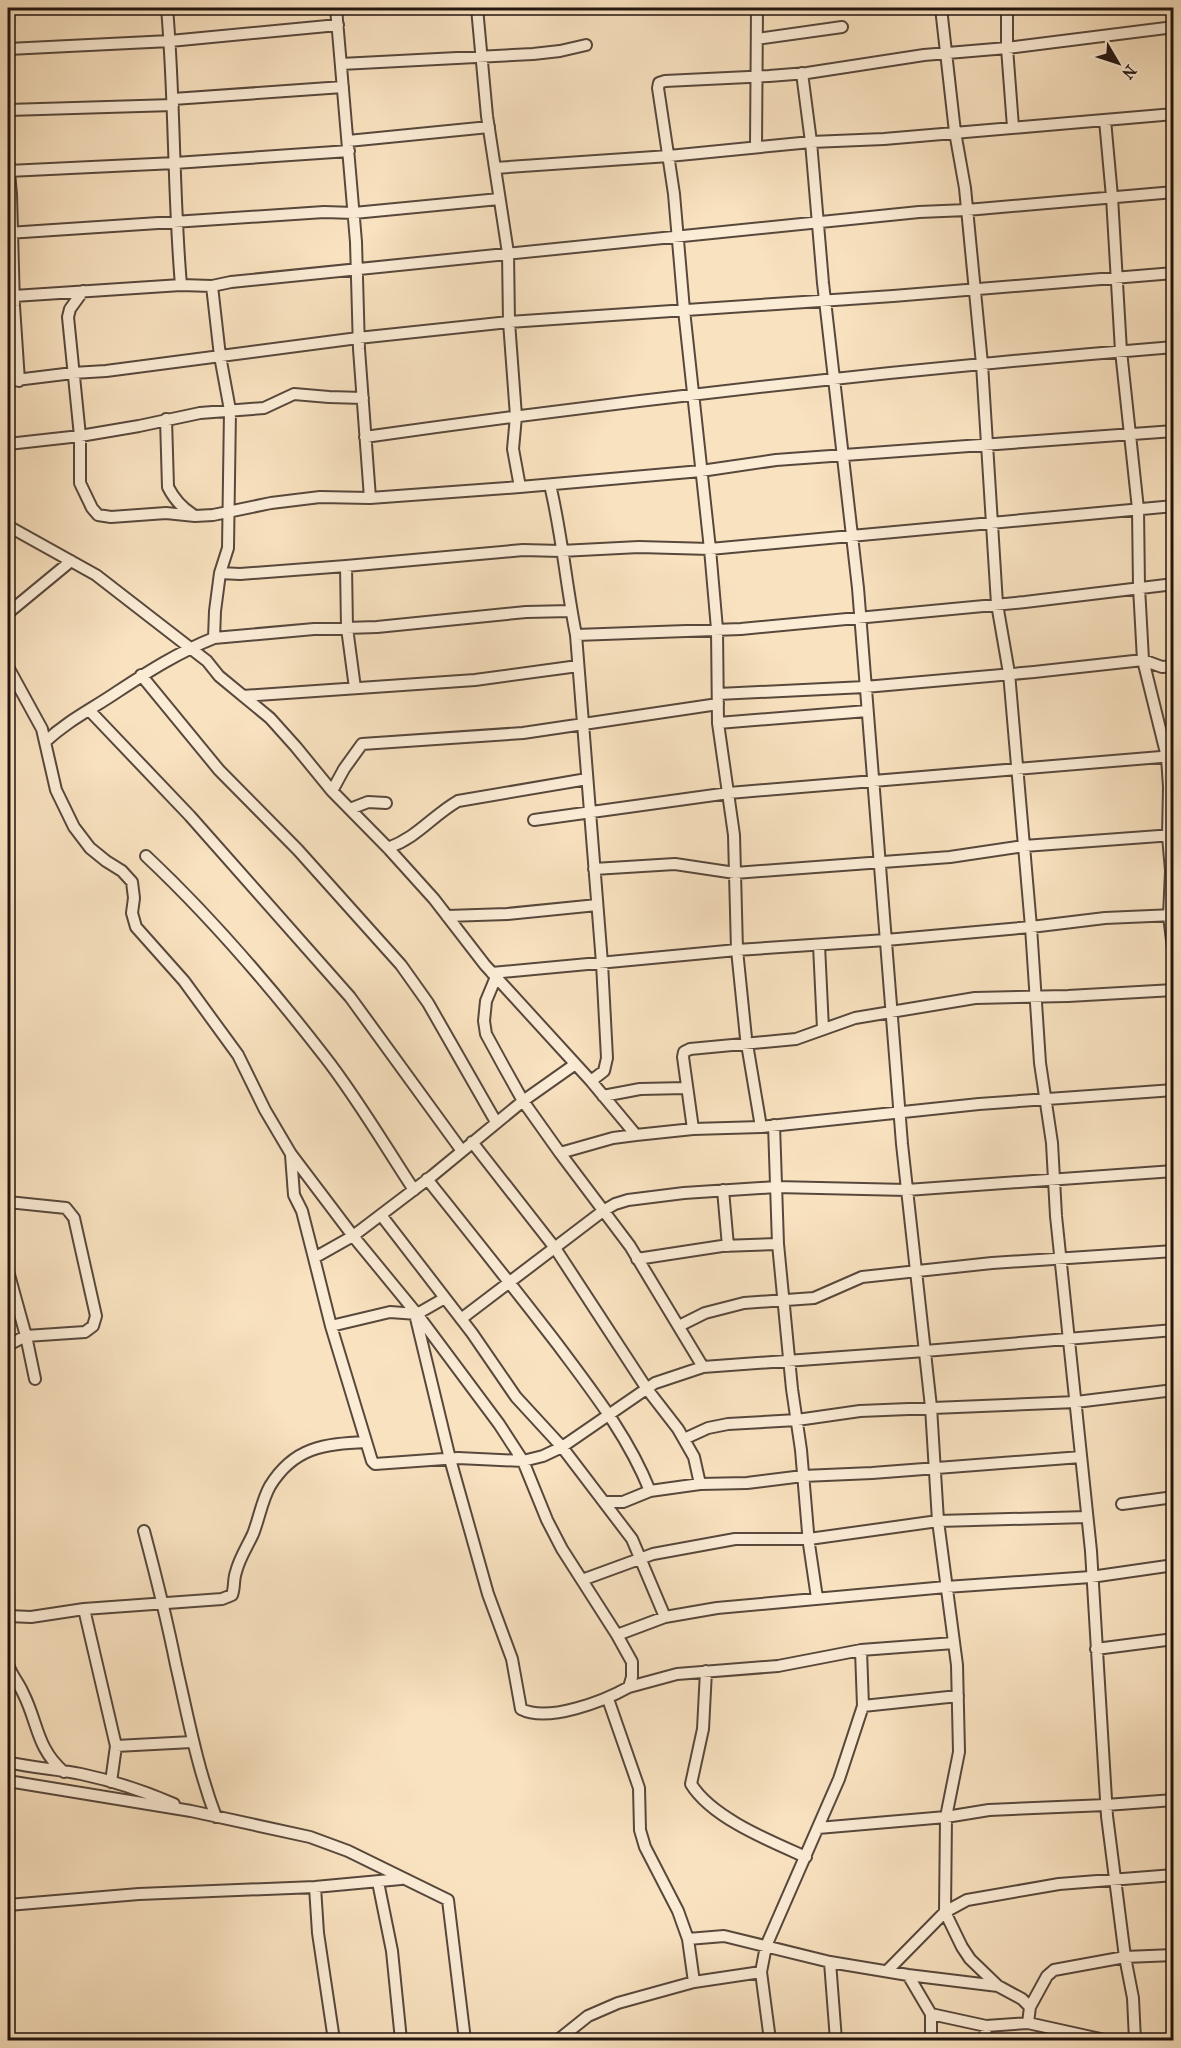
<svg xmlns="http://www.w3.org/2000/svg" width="1181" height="2048" font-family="'IM FELL French Canon',serif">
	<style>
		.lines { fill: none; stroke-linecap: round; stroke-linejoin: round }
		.street-casing { stroke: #58483c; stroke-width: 14 }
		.street { stroke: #fbecd6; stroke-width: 10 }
	</style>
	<rect width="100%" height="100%" fill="#f9e2c0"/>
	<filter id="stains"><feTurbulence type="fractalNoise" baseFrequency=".00333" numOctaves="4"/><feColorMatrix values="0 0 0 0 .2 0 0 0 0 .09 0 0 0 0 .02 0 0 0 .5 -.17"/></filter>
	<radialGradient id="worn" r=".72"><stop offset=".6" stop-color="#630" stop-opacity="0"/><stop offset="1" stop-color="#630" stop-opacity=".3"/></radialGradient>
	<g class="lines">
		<g class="street-casing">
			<path id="street" d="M 167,8 C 175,100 173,193 181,285 L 212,286 L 231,282 L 919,212 L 967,210 L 1174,192
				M 336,8 L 356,242 L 359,349 L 370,498
				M 477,8 L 487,116 L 508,253 L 509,322 L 516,416 L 513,449 L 520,487
				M 941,8 L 955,132 L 965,188 L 982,364 L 997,604 L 1009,673 L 1031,927 L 1040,1063 L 1052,1143 L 1056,1216 L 1091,1551 L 1107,1816 L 1125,1957 L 1133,1998 L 1135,2040
				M 1007,8 L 1007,48 L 1013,127
				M 757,39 L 842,27
				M 8,49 L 170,41 L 338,25
				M 341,64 L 533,54 L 560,51 L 586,45
				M 802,73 L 811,142 L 823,283 L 858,588 L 902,1144 L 931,1407 L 938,1521 L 957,1665 L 959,1752 L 946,1817 L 945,1912 L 962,1947 L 970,1959 L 998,1986
				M 173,99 L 343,87
				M 8,110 L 173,105
				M 1105,120 L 1112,197 L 1121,351 L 1138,509 L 1139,587 L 1143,660 L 1167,757 L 1169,787 L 1168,836 L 1171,871 L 1169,916 L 1174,957
				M 348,141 L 489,127
				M 756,147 L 757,8
				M 8,160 L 11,194 L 14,306 L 19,381
				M 495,168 L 669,156 L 811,142 L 884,139 L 1174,114
				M 8,171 L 175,163 L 349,151
				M 8,233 L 324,212 L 354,213 L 499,199
				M 83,291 L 70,309 L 68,317 L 80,436 L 80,483 L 92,508 L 98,515 L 111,517 L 166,513 L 195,516 L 213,515 L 271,503 L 320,497 L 370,498 L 520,487 L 701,471 L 776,460 L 1174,431
				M 14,296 L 181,285
				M 8,381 L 73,373 L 106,371 L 358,338 L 509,322 L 893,296 L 1174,273
				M 166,419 L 168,487 C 174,499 181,507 192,514
				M 365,437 C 634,399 903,369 1174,347
				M 8,444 L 80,436 L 139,426 L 200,413 L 264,408 L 294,394 L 329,397 L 363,398
				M 550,485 C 562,534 566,585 576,635 L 602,963 L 607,1058 L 604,1071 L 591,1081
				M 8,526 L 96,575 L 207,661 L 219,676 L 270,718 L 296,747 L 332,791 L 388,848 L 434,899 L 485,965 L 591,1081 L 636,1135
				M 346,566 L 347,628 L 355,688
				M 220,573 L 240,574 L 346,566 L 523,550 L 561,551 L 639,547 L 710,549 L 1174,506
				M 8,613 L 71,561
				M 576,635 L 741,629 L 1025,602 L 1174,584
				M 214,638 L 314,629 L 377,627 L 526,612 L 571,611
				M 8,667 L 42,729 L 56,790 L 74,827 L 90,848 L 106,861 L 122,871 L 132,882 L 134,898 L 132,913 L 136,927 L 184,981 L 238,1055 L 265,1110 L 291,1154 L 353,1236 L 417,1314 L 499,1424 L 523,1461 L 547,1520 L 562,1549 L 617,1635 L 632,1662 L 632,1677 L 629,1687 L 677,1674 L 778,1666 L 861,1650 L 954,1643
				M 141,675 L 219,770 L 298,850 L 401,965 L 428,1003 L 496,1122
				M 718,694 L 865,687 L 1034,672 L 1143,660 L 1162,667 L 1174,666
				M 243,696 L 475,680 L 578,666
				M 89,710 L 190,816 L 350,997 L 462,1151
				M 718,723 L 867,711
				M 45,742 C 67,721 92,709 117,692 C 149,671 179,652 214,638 L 215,611 L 220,573 L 228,548 L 230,410 L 220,356 L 212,286
				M 332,791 L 344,769 L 362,744 L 523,733 L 718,704
				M 350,809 L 368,802 L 386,803
				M 534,820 L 729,793 L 1173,756
				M 388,848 C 418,837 432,816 458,801 L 587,779
				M 146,856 C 212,918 270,986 325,1057 C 357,1098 385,1146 414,1190
				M 594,869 L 675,864 L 735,873 L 950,857 L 1024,846 L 1173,835
				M 447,916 L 507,914 L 597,905
				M 819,945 L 823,1029
				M 492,973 L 737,950 L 886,940 L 1031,927 L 1105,918 L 1174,915
				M 496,977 L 486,1001 L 484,1021 L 486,1034 L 504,1067 L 523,1101 L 560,1153 L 630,1246 L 703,1367
				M 603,1096 L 640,1089 L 686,1088
				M 774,1125 L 778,1244 L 792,1389 L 801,1450 L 809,1544 L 817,1598
				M 761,1127 L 746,1038 L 737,950 L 734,835 L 718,723 L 717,629 L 710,549 L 684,310 L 674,194 L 658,88 L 659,83 L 665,81 L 769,76 L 807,73 L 924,55 L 1007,48 L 1174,27
				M 693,1129 L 683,1057 L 684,1052 L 690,1049 L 796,1039 L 855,1018 L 975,998 L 1068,996 L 1174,990
				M 472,1142 L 555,1248 L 647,1389 L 678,1429 L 694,1457 L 700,1484
				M 560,1153 L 613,1138 L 636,1135 L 693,1129 L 761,1127 L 979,1104 L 1174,1090
				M 291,1155 L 294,1195 L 302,1211 L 314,1258 L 353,1236 L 432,1176 L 523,1101 L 574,1065
				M 427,1179 C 471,1234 515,1289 558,1345 C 593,1392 628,1436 650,1491
				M 723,1190 L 728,1246
				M 8,1202 L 66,1208 L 74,1218 L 96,1316 L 93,1326 L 85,1332 L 26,1336 L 8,1345
				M 381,1215 L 472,1333 L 516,1397 L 562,1447 L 632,1539 L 665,1617
				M 314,1258 L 331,1326 L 372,1461 L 375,1464 L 458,1458 L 523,1461 L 543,1456 L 562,1447 L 655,1383 L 703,1367 L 925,1351 L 1174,1330
				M 637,1259 L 722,1246 L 778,1244
				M 8,1271 L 26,1336 L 35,1379
				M 415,1314 L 450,1459 L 488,1594 L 512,1659 L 521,1709 C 548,1723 604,1701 629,1687
				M 461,1319 L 603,1211 L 615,1204 L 628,1200 L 684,1193 L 776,1187 L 907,1190 L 1174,1171
				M 331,1326 L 390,1312 L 417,1314 L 445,1298
				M 679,1326 L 705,1313 L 744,1303 L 814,1298 L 862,1277 L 992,1263 L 1174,1251
				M 684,1439 L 708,1428 L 728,1424 L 797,1420 L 860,1411 L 1076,1402 L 1174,1390
				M 604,1502 L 623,1502 L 650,1491 L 700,1484 L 747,1483 L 803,1476 L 872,1473 L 1081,1457
				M 1122,1504 L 1174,1497
				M 144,1531 C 156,1576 167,1620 176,1665 C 188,1717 197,1767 216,1817
				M 582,1580 L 653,1554 L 735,1539 L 809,1539 L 938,1521 L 1087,1517
				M 84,1609 L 116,1746 L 111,1782
				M 8,1616 L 31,1617 L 84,1609 L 222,1599 L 232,1595 C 235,1587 233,1580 236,1572 C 239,1559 247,1547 253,1534 C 259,1519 262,1500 270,1486 C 294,1447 324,1444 366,1442
				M 617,1635 L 665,1617 L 717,1608 L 946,1587 L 1091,1577 L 1174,1565
				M 1096,1649 L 1174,1639
				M 861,1650 L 863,1706
				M 8,1664 C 11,1675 19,1683 23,1693 C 38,1722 36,1748 64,1772
				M 706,1671 L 703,1729 L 691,1784 C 712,1818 770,1841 806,1857
				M 608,1699 L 639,1788 L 640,1830 L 645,1847 L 678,1911 L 688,1939 L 694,1982
				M 116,1746 L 192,1742
				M 8,1762 C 32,1768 57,1769 81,1774 C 114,1781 144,1791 174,1804
				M 8,1781 L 191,1811 L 310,1837 L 348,1851 L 448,1900 L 465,2040
				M 818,1828 L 946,1817 L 989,1810 L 1106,1805 L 1174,1800
				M 378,1882 L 392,1951 L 401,2040
				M 315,1887 L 318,1933 L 334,2040
				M 8,1905 L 139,1894 L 315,1887 L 401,1879
				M 688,1939 L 724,1936 L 830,1962 L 908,1975 L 998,1986 L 1022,1999 L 1030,2007 L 1028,2023
				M 830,1962 L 836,2040
				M 887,1971 L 945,1912 L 967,1900 L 1059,1884 L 1174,1875
				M 761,1972 L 770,2040
				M 908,1975 L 931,2014 L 931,2040
				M 1030,2007 L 1047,1976 L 1054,1970 L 1125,1957 L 1174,1955
				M 931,2014 L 986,2026 L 1028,2023 L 1105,2040
				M 558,2040 L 588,2016 L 618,2003 L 694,1982 L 761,1972 L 766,1946 L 839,1779 L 863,1706 L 958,1696
				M 985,2040 L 986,2026"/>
		</g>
		<use href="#street" class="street"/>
	</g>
	<rect width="1181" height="2048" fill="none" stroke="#f9e2c0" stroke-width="30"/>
	<rect x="9" y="9" width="1163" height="2030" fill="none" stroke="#221510" stroke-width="3"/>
	<rect x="15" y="15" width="1151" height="2018" fill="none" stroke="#221510" stroke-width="1.5"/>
	<g transform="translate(1118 63) rotate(129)" stroke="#fbecd6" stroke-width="4.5" paint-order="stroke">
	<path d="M0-4.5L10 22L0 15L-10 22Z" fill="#221510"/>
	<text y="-9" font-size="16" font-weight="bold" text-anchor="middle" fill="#221510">N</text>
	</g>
	<rect width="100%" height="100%" filter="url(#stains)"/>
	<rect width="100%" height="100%" fill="url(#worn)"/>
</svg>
